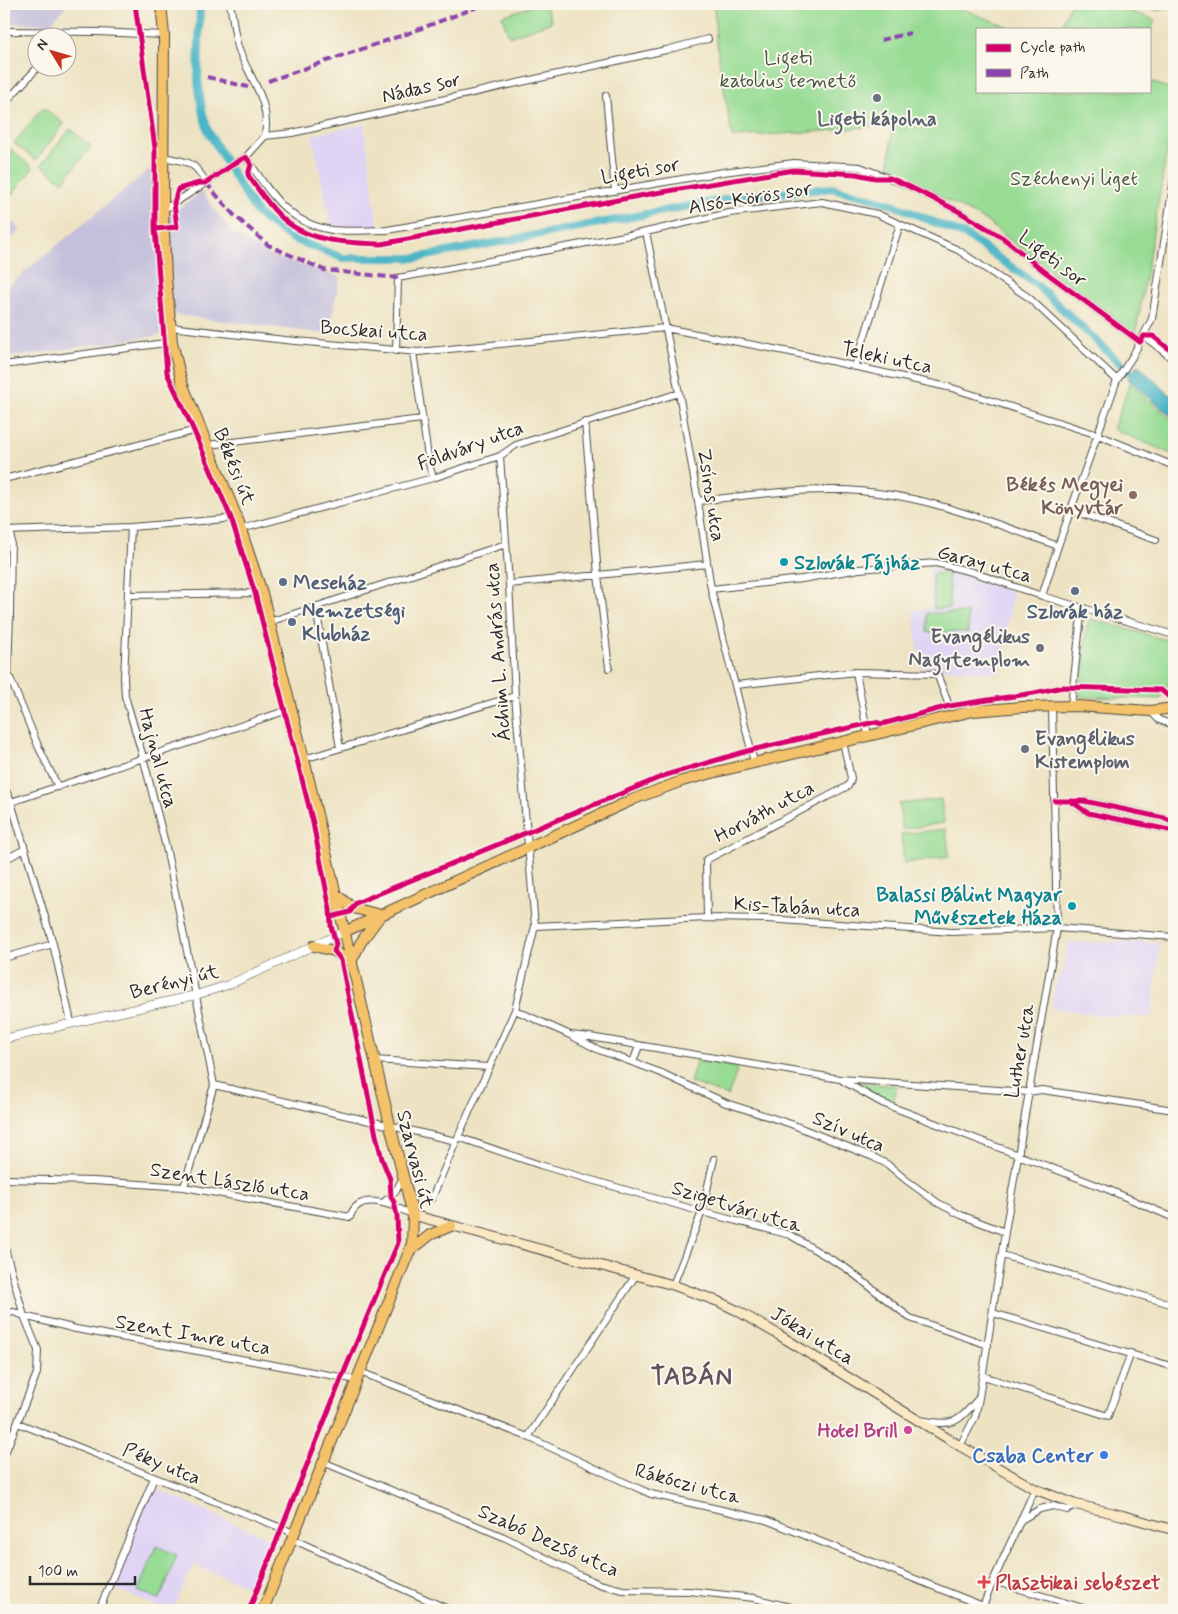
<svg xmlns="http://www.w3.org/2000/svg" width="1178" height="1614" font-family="Mynerve,sans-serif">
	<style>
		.built { fill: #e0d4f4 }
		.industrial { fill: #c4c0db }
		.green { fill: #98dc94; stroke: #628460 }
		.water { fill: #49b5c5; stroke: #3a7078 }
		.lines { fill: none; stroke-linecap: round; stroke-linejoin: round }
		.canal { stroke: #49b5c5; stroke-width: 8 }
		.minor-casing { stroke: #484742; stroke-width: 8 }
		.tertiary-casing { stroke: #484742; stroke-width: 9 }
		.secondary-casing { stroke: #484742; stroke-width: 11 }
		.primary-casing { stroke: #484742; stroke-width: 12 }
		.minor { stroke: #fff; stroke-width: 6 }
		.tertiary { stroke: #fff; stroke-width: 8 }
		.secondary { stroke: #fae7c3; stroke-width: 9 }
		.primary { stroke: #f3c26a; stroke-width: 10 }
		.quiet { stroke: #8e44ad; stroke-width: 4; stroke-dasharray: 8 4; stroke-linecap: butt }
		.cycleway-casing { stroke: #fbf7ec; stroke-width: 8 }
		.cycleway { stroke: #d6006c; stroke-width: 5 }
		.worship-dot { fill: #6b7280; stroke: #fbf7ec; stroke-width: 2 }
		.education-dot { fill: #8d6e63; stroke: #fbf7ec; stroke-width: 2 }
		.culture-dot { fill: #0f9aa8; stroke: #fbf7ec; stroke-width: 2 }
		.service-dot { fill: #5c6f8a; stroke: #fbf7ec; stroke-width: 2 }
		.hotel-dot { fill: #d1479c; stroke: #fbf7ec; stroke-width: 2 }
		.shop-dot { fill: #3f7fe0; stroke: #fbf7ec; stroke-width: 2 }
		.health-dot { fill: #e0444e; stroke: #fbf7ec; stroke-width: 2 }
		.labels { text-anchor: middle; stroke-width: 4; stroke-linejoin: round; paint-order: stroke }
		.park-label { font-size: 20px; fill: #465745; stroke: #fbf7ec }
		.street-label { font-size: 20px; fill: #2b2b2b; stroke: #fbf7ec }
		.worship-label { font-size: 20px; font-weight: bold; fill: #5b616d; stroke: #fbf7ec }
		.education-label { font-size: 20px; font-weight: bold; fill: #785e54; stroke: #fbf7ec; text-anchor: end }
		.culture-label { font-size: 20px; font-weight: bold; fill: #0d838f; stroke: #fbf7ec; text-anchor: start }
		.service-label { font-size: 20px; font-weight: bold; fill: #4e5e75; stroke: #fbf7ec; text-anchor: start }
		.hotel-label { font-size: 20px; font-weight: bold; fill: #b23c85; stroke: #fbf7ec; text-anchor: end }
		.shop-label { font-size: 20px; font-weight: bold; fill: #366cbe; stroke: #fbf7ec; text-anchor: end }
		.health-label { font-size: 20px; font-weight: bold; fill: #be3a42; stroke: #fbf7ec; text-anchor: start }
		.district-label { font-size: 25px; font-weight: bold; letter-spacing: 1px; fill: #62545f; stroke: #fbf7ec }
	</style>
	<rect width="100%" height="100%" fill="#fbf7ec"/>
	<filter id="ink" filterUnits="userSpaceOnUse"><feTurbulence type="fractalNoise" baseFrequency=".02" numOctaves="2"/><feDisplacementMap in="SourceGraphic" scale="10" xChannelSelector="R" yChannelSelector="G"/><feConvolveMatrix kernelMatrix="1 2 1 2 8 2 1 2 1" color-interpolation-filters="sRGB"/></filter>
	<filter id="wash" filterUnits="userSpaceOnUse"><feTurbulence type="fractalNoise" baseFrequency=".0096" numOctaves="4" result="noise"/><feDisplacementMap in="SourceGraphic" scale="20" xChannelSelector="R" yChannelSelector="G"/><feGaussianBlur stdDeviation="1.12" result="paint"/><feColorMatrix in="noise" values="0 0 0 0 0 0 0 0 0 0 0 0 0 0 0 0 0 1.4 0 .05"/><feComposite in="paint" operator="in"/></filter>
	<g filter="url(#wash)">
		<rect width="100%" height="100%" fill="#ede3c3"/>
		<path class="built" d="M 364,124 L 378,226 L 331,226 L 312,135 Z
			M 929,567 L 935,567 L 1013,592 L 1000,673 L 920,667 L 913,611 L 931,608 Z
			M 1121,942 L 1160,943 L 1151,1017 L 1107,1016 L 1051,1008 L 1056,983 L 1064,970 L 1068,943 Z
			M 152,1487 L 272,1540 L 252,1588 L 193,1565 L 173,1610 L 167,1610 L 110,1587 Z"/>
		<path class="industrial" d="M 4,4 L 68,4 L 50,24 L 4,23 Z
			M 152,167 L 156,214 L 177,210 L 202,192 L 233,234 L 272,256 L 340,277 L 328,334 L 159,313 L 161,335 L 7,358 L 4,336 L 4,289 Z
			M 4,215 L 21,229 L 4,246 Z"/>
		<path class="green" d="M 537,4 L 545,4 L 552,22 L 509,37 L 502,16 Z
			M 714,4 L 949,4 L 1014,29 L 977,29 L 977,91 L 1149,91 L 1149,81 L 1174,90 L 1174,111 L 1135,338 L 986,221 L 930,191 L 889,172 L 892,125 L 812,132 L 732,137 L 716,40 Z
			M 1070,4 L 1110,4 L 1155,20 L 1149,35 L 1149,29 L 1061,29 Z
			M 1136,4 L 1174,4 L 1174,5 L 1158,11 Z
			M 43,107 L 64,124 L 36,160 L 14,143 Z
			M 70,129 L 91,146 L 63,182 L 41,165 Z
			M 4,144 L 33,168 L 4,204 Z
			M 1130,383 L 1174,422 L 1174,455 L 1113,429 Z
			M 948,572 L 950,608 L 934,609 L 932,574 Z
			M 927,613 L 968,613 L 968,632 L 927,632 Z
			M 1088,618 L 1174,642 L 1174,673 L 1160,699 L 1080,697 Z
			M 941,799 L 944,823 L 902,829 L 899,804 Z
			M 946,829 L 949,857 L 904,863 L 901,834 Z
			M 697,1060 L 738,1068 L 728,1096 L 690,1082 Z
			M 856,1082 L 897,1086 L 893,1103 L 856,1086 Z
			M 156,1546 L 177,1555 L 160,1599 L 138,1591 Z"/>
		<path class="water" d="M 1138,365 L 1174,399 L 1174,419 L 1128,379 Z"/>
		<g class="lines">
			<path class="canal" d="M 200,4 L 198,81 L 202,110 L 208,131 L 238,183 L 257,213 L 266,221 L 293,239 L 343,258 L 416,258 L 736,197 L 832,188 L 889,203 L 967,236 L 1037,285 L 1139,381"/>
		</g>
	</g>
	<g filter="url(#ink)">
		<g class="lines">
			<g class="minor-casing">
				<path id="minor" d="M 230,4 C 233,18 234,33 238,47 C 249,79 271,99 265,136
					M 4,31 L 97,32 L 164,35
					M 606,96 L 615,191
					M 4,104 L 38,67
					M 163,157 C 187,162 194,160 206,183
					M 246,157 C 270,193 287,223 332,230 C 350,232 369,230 387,230 L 723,172 L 794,163 L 860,167 L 904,184 L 958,211 L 1003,238 L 1044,271 L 1140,342
					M 163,210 L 206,183 L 235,163 L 246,157 L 265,136 L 292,133 L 666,50 L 708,39
					M 646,232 L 679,393 L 698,501 L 711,589 L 754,762
					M 170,327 L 285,340 L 418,352 L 665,328 L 790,352 L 952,388 L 1098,435 L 1174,466
					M 1144,336 L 1174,360
					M 396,351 L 398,278 L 646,232 L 729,213 L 822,202 L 877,214 L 958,250 L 1028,297 L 1117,380
					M 413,352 L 429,464 L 433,478
					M 4,365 L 172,342
					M 855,367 L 900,224
					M 585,422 L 598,575 L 609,668
					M 208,445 L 422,419
					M 4,479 L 201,429
					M 698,501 C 744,496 791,489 838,490 C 916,491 986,520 1058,546
					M 1071,510 L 1156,540
					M 131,527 L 124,678 L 125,696 L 143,757 L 166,847 L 214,1085 L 184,1187
					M 241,529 L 433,478 L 500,456 L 516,445 L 679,393
					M 4,531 L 131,527 L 237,518
					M 11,532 L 10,614 L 8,673 L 39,748 L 58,787
					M 509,584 L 707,564
					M 711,589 L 802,579 L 859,569 L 936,563 L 972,572 L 1042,596 L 1174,635
					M 129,595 L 262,593
					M 1042,596 L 1058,546 L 1117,380 L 1132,357 L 1152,319 L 1174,179
					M 316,608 L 340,748
					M 269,622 L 506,544
					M 856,672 L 937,674 L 948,703
					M 736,685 L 856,672 L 868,736
					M 1071,706 L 1082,607
					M 1150,711 L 1159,720 L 1174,725
					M 304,759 L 515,696
					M 4,786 L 11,802 L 53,944 L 71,1022
					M 1055,801 L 1084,801 L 1164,818 L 1171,820 L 1174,824
					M 11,802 L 291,709
					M 1072,802 L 1088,813 L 1174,831
					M 4,860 L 25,849
					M 707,918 L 706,860 L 848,786 L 850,782 L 851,778 L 843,742
					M 535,926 L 707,918 L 767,919 L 952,932 L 1057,928 L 1174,937
					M 4,958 L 53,944
					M 515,1010 L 570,1035 L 599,1050 L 659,1072 L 726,1103 L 791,1124 L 873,1157 L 887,1164 L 906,1180 L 938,1203 L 961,1215 L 1005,1232
					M 570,1035 L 590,1037 L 840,1079 L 1028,1092 L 1042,1090 L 1174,1110
					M 374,1060 L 489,1067
					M 633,1062 L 639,1046
					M 843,1081 L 882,1103 L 1107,1189 L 1174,1218
					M 214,1085 L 456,1141
					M 458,1137 L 540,1165 L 702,1212 L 790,1235 L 846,1268 L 910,1318 L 988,1345
					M 4,1179 L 94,1181 L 184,1187 L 350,1217 C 359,1189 395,1206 413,1215
					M 432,1198 L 458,1137 L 515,1010 L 535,926 L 515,696 L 509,584 L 500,456
					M 383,1203 L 396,1191 L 403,1177
					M 4,1245 L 24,1316 L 38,1350 L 37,1373 L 4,1456
					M 1002,1255 L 1174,1305
					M 673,1285 L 702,1212 L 714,1159
					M 993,1313 L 1174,1367
					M 4,1314 L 14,1312 L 24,1316 L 76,1329 L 357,1380
					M 360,1372 L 528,1437 L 633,1486 L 651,1494 L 766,1520 L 983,1606
					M 983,1376 L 1108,1416 L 1131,1353
					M 921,1420 C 954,1427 957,1423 978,1399
					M 18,1423 L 294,1533
					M 528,1437 L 636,1275
					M 960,1446 L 975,1417 L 979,1398 L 1005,1232 L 1057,928 L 1052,707
					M 323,1462 L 504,1537 L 579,1575 L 599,1584 L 623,1590 L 689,1591 L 754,1598 L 802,1610
					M 1021,1520 L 1040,1509 L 1053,1506 L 1067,1510 L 1080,1505
					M 292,1539 L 450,1610
					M 993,1581 L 1090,1610
					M 982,1609 L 993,1581 L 1035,1489
					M 99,1610 L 154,1478
					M 1058,1610 L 1060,1602"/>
			</g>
			<g class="tertiary-casing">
				<path id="tertiary" d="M 4,1039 L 196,995 L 228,985 L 344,932"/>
			</g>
			<g class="secondary-casing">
				<path id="secondary" d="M 413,1215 L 673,1285 L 717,1301 L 736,1310 L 779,1335 L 960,1446 L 1035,1489 L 1074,1504 L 1121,1515 L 1174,1530"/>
			</g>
			<g class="primary-casing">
				<path id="primary" d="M 161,4 L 164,35 L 163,210 L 166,278 L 172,342 L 182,383 L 237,518 L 262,593 L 304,759 L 390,1125 L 413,1215 L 412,1243 L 409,1252 L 263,1610
					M 335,894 L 353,908 L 381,915
					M 344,932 L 634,799 L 682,781 L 716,772 L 973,711 L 1022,707 L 1078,706 L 1150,711 L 1174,708
					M 314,946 L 334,951 L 351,962
					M 351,962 L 361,942 L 380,916
					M 410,1251 L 430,1235 L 451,1226"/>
			</g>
			<use href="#minor" class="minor"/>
			<use href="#tertiary" class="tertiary"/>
			<use href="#secondary" class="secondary"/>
			<use href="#primary" class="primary"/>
			<path class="quiet" d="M 881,40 L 910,33
				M 207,77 L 248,87
				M 268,81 L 409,33 L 485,4
				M 206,183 L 233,214 L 268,245 L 324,270 L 398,278"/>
			<g class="cycleway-casing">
				<path id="cycleway" d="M 135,4 L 155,148 L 155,229 L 167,373 L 194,431 L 231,518 L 255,593 L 313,823 L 330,909 L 331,926 L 336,944 L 334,951 L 341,960 L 376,1135 L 382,1159 L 390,1179 L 391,1197 L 394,1202 L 397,1216 L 398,1243 L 342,1377 L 249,1610
					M 155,229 L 177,227 L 174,203 L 178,189 L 199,183 L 206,183 L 235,163 L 246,157 L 251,164 L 248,175 C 258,189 267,203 279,215 C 305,242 346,243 381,244 L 650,194 L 794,170 L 856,174 L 875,178 L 890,178 L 904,184 L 958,211 L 1003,238 L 1044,271 L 1140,342 L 1144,336 L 1153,336 L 1174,353
					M 1055,801 L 1084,801 L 1164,818 L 1171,820 L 1174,824
					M 1072,802 L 1088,813 L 1174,831
					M 331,917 L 350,912 L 356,903 L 666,775 L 751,750 L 875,722 L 882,724 L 949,706 L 1034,693 L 1063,687 L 1161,690 L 1174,701"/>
			</g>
			<use href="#cycleway" class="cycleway"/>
		</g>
	</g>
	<g class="worship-dot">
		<circle cx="877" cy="98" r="5"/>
		<circle cx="1040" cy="648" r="5"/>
		<circle cx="1025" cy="749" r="5"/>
	</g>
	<circle class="education-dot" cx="1133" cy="495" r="5"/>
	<g class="culture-dot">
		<circle cx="784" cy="562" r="5"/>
		<circle cx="1072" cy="906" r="5"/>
	</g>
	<g class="service-dot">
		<circle cx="283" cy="582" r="5"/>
		<circle cx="1075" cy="591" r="5"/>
		<circle cx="292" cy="622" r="5"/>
	</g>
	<circle class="hotel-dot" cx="908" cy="1430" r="5"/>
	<circle class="shop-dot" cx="1104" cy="1455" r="5"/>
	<path class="health-dot" d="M981.5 1574.5h5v5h5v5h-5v5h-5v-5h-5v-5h5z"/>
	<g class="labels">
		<g class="park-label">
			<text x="788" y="64">Ligeti<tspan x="788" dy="23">katolius temető</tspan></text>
			<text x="1074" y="185">Széchenyi liget</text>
		</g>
		<g class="street-label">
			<text transform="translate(421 87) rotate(-13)" y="7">Nádas sor</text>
			<text transform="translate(640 170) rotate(-10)" y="7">Ligeti sor</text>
			<text transform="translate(750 197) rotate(-9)" y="7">Alsó-Körös sor</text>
			<text transform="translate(1053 258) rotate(37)" y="7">Ligeti sor</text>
			<text transform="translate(374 330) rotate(4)" y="7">Bocskai utca</text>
			<text transform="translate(887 357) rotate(12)" y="7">Teleki utca</text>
			<text transform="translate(470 445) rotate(-20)" y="7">Földváry utca</text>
			<text transform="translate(235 466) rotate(68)" y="7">Békési út</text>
			<text transform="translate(712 495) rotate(81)" y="7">Zsíros utca</text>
			<text transform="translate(985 563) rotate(15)" y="7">Garay utca</text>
			<text transform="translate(497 652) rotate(-94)" y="7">Áchim L. András utca</text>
			<text transform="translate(159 758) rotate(75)" y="7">Hajnal utca</text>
			<text transform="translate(764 811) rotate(-28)" y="7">Horváth utca</text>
			<text transform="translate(797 906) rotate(3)" y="7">Kis-Tabán utca</text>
			<text transform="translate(174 981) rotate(-14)" y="7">Berényi út</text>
			<text transform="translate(1019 1051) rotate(-80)" y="7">Luther utca</text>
			<text transform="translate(849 1131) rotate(23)" y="7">Szív utca</text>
			<text transform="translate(416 1159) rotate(76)" y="7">Szarvasi út</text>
			<text transform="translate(230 1181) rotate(9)" y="7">Szent László utca</text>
			<text transform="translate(737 1206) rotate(17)" y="7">Szigetvári utca</text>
			<text transform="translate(193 1334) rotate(10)" y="7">Szent Imre utca</text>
			<text transform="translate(813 1335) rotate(31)" y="7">Jókai utca</text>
			<text transform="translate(162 1463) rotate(22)" y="7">Péky utca</text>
			<text transform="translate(688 1483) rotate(15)" y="7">Rákóczi utca</text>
			<text transform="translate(549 1540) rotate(24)" y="7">Szabó Dezső utca</text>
		</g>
		<g class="worship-label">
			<text x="877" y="125">Ligeti kápolna</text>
			<text x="1030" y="643" text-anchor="end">Evangélikus<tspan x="1030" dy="23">Nagytemplom</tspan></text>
			<text x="1035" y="745" text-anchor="start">Evangélikus<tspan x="1035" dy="23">Kistemplom</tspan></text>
		</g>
		<g class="education-label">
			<text x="1123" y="491">Békés Megyei<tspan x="1123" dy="23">Könyvtár</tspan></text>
		</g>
		<g class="culture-label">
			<text x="794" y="569">Szlovák Tájház</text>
			<text x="1062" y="901" text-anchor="end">Balassi Bálint Magyar<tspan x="1062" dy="23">Művészetek Háza</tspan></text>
		</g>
		<g class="service-label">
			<text x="293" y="589">Meseház</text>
			<text x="302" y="617">Nemzetségi<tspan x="302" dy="23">Klubház</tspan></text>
			<text x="1075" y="618" text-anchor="middle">Szlovák ház</text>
		</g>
		<g class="hotel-label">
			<text x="898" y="1437">Hotel Brill</text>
		</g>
		<g class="shop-label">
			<text x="1094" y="1462">Csaba Center</text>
		</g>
		<g class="health-label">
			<text x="995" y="1589">Plasztikai sebészet</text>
		</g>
		<g class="district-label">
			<text x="692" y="1384">TABÁN</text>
		</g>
	</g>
	<rect width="1178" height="1614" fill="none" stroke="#fbf7ec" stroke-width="20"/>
	<rect x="976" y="28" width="175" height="65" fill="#fbf7ec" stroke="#a8a59f"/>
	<rect x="986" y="44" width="25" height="8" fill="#d6006c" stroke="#a8a59f"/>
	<text x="1020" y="52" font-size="15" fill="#2b2b2b">Cycle path</text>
	<rect x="986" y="69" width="25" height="8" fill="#8e44ad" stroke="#a8a59f"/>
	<text x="1020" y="78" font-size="15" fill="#2b2b2b">Path</text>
	<g transform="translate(52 52) rotate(307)"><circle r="24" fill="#fbf7ec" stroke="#a8a59f"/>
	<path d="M0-4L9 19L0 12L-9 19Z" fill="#c8321e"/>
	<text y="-8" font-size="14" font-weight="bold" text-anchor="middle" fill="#2b2b2b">N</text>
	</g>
	<path d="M30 1576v8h105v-8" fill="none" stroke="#2b2b2b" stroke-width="2.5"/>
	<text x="38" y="1576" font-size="15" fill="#2b2b2b" stroke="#fbf7ec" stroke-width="4" paint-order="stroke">100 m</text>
</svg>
